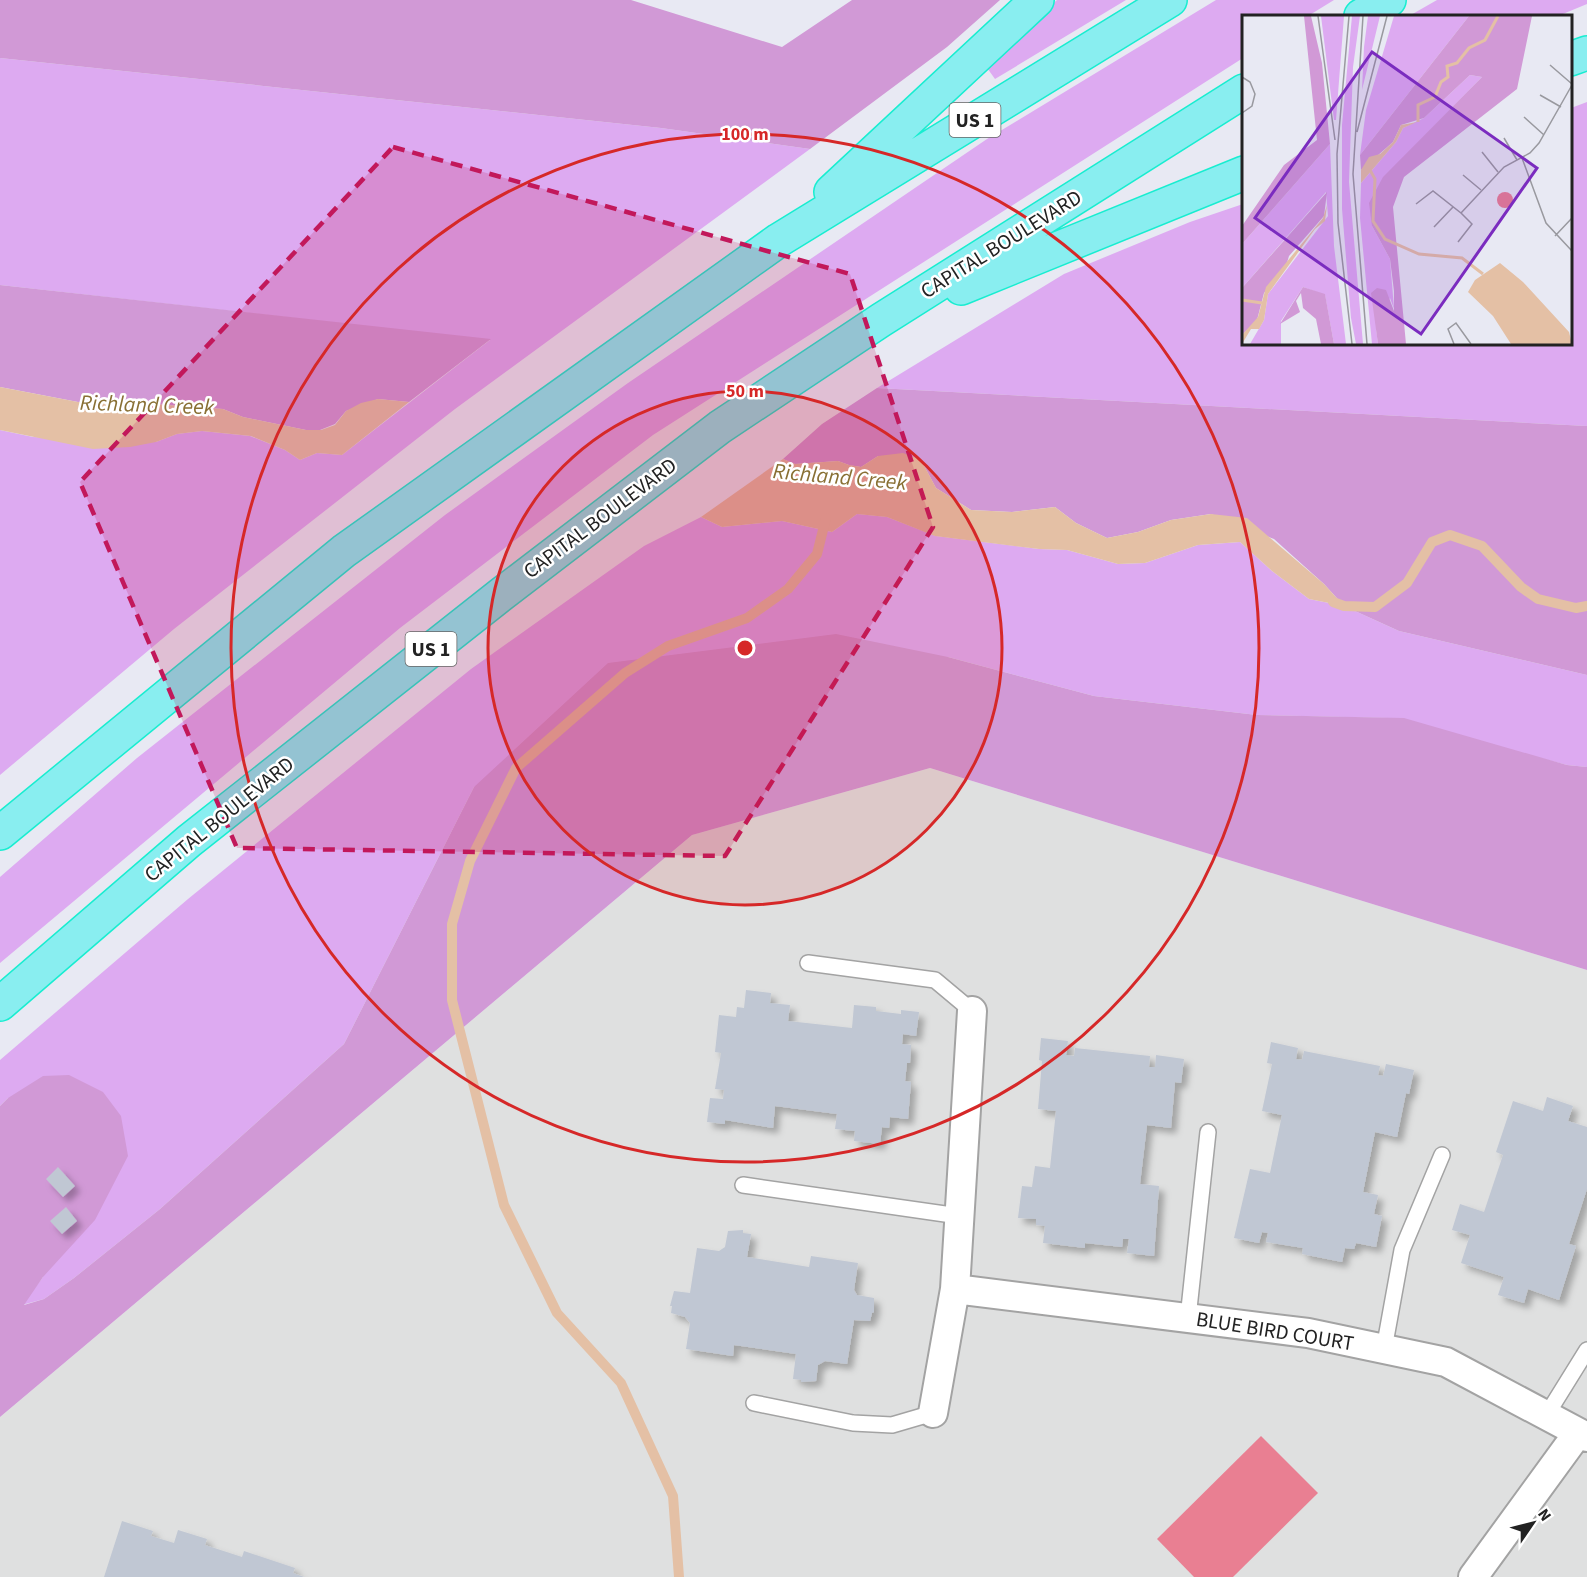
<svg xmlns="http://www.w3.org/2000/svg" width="1587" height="1577" font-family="'Source Sans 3',sans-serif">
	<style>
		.residential { fill: #dfe0e0 }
		.grass { fill: #ddaaf1 }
		.forest { fill: #d199d6 }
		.pitch { fill: #e97f92 }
		.water { fill: #e4c0a5 }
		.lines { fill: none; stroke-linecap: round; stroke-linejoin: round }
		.stream { stroke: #e4c0a5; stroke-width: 10 }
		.building { fill: #c0c7d3; filter: url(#shadow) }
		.lane-casing { stroke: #a3a3a3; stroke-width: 18 }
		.street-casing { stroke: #a3a3a3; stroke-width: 32 }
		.highway-casing { stroke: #18edd0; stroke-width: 36 }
		.lane { stroke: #fff; stroke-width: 15 }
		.street { stroke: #fff; stroke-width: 28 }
		.highway { stroke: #89eef0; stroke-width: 33 }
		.marked { fill: #c2185b; fill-opacity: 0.2; stroke: #c2185b; stroke-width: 4.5; stroke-dasharray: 12 8; stroke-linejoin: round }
		.ring { fill: none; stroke: #d62828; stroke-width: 3 }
		.labels { text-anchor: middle; stroke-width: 5; stroke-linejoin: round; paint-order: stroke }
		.shield { fill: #fff; stroke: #646464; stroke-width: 1.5 }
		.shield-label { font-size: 20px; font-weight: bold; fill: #222 }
		.street-label { font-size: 21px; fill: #222; stroke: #fff }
		.water-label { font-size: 22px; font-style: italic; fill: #897034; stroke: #fff }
		.inset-river { fill: none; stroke: #e4c0a5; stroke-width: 3 }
		.inset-road { fill: none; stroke: #99999f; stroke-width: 1.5 }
		.view { fill: #7b2cbf; fill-opacity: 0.15; stroke: #7b2cbf; stroke-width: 3 }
		.inset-edge { fill: none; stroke: #222; stroke-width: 3 }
		.centre { fill: #d62828; stroke: #fff; stroke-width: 3 }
		.ring-label { font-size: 18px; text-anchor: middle; font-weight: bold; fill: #d62828; stroke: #fff; stroke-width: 5; stroke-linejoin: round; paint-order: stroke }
	</style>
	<defs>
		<filter id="shadow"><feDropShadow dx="5.5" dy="5.5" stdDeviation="3" flood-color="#0004"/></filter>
	</defs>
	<rect width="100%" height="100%" fill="#e8e9f3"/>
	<path class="residential" d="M 930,768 L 1587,970 L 1587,1577 L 0,1577 L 0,1417 L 692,835 Z"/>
	<path class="grass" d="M 1057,0 L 1126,0 L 995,79 L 985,65 Z
		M 1216,0 L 1334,0 L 1308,16 L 1244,16 L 1243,58 L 653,435 L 400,628 L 0,963 L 0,877 L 137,758 L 445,515 L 628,383 L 987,139 Z
		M 1437,0 L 1587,0 L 1587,4 L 1558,16 L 1409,16 Z
		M 0,58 L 661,128 L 810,149 L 455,409 L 174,629 L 0,775 L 0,430 L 33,437 L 156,442 L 177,434 L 202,431 L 250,436 L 285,450 L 300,460 L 317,453 L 342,455 L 490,340 L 0,285 Z
		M 1587,102 L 1587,426 L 877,388 L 1064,274 L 1190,222 L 1243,204 L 1244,344 L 1570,344 L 1571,108 Z
		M 857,514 L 887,517 L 936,536 L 1039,549 L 1067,550 L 1118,564 L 1145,563 L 1198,545 L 1240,542 L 1272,571 L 1309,599 L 1344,606 L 1399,631 L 1587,675 L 1587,767 L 1567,765 L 1388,718 L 1257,715 L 1094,696 L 948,657 L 474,787 L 344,1044 L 160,1209 L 74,1278 L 44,1299 L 22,1305 L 43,1277 L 8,1098 L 0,1106 L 0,1060 L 188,899 L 471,669 L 644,546 L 701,517 L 722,527 L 782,521 L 832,532 Z"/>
	<path class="forest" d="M 0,0 L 631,0 L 782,47 L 852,0 L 1000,0 L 947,47 L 810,149 L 661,128 L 0,58 Z
		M 0,285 L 491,339 L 409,402 L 378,399 L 346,411 L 335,424 L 320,430 L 306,430 L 243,417 L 223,409 L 110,401 L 78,402 L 0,387 Z
		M 877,388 L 1587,426 L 1587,675 L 1399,631 L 1344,606 L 1324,584 L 1274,539 L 1211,514 L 1171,520 L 1138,532 L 1107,538 L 1076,523 L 1055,507 L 1012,512 L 971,510 L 936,488 L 921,460 L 878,456 L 861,467 L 849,465 L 838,461 L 795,464 L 783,459 L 822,424 Z
		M 836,634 L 948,657 L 1094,696 L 1257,715 L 1404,718 L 1567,765 L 1587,767 L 1587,970 L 930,768 L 692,835 L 0,1417 L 0,1106 L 8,1098 L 43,1076 L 69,1075 L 103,1092 L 121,1116 L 128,1156 L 95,1220 L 43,1277 L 24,1305 L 44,1299 L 74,1278 L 160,1209 L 344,1044 L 474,787 L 608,663 Z"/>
	<path class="pitch" d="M 1261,1436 L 1318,1493 L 1233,1577 L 1194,1577 L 1157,1539 Z"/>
	<path class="water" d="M 0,387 L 78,402 L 110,401 L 223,409 L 243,417 L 306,430 L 321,430 L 335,425 L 346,411 L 361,403 L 378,399 L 409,402 L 342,455 L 317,453 L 300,460 L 285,450 L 251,436 L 202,431 L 177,434 L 156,442 L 130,447 L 93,449 L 0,430 Z
		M 903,453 L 921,460 L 936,488 L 971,510 L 1012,512 L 1055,507 L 1076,523 L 1107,538 L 1138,532 L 1171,520 L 1211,514 L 1247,518 L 1324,584 L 1344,606 L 1309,599 L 1272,571 L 1240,542 L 1198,545 L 1145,563 L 1118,564 L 1067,550 L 1039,549 L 935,536 L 887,517 L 857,514 L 832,532 L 782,521 L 722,527 L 701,517 L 783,459 L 795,464 L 838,461 L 849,465 L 861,467 L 878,456 Z"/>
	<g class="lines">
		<path class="stream" d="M 1333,602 L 1344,606 L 1375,607 L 1407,583 L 1432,542 L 1450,535 L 1482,546 L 1521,587 L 1538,599 L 1576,608 L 1587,606
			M 679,1577 L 673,1496 L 621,1383 L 557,1313 L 504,1205 L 452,1000 L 452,924 L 470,861 L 516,768 L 625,673 L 668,646 L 747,618 L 788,589 L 817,554 L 826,518"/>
	</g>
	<path class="building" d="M 746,990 L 771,993 L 770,1003 L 790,1005 L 788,1021 L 852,1028 L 854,1005 L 876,1007 L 876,1011 L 901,1014 L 901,1010 L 919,1012 L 916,1036 L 903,1034 L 902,1044 L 911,1045 L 910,1063 L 907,1063 L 905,1081 L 911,1082 L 908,1119 L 890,1117 L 889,1128 L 882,1127 L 880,1144 L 854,1141 L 855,1131 L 835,1129 L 837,1114 L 775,1106 L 773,1128 L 725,1120 L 725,1124 L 707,1122 L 710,1098 L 723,1099 L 724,1090 L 715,1089 L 721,1053 L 715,1052 L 719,1015 L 736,1017 L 737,1007 L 744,1008 Z
		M 1041,1038 L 1068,1041 L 1066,1055 L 1074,1056 L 1075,1048 L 1150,1056 L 1149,1067 L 1155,1067 L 1156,1055 L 1184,1059 L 1181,1083 L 1175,1082 L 1171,1128 L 1147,1125 L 1140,1184 L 1159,1186 L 1154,1256 L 1127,1253 L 1129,1239 L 1123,1239 L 1122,1247 L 1085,1243 L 1085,1248 L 1043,1243 L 1045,1226 L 1036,1225 L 1036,1219 L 1018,1218 L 1022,1186 L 1032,1187 L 1035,1166 L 1050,1168 L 1056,1111 L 1038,1109 L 1042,1061 L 1039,1060 Z
		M 1271,1042 L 1298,1048 L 1296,1059 L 1302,1060 L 1304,1051 L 1380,1066 L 1378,1075 L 1383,1076 L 1386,1064 L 1414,1070 L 1409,1094 L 1406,1093 L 1397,1137 L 1375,1132 L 1363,1192 L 1378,1195 L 1374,1214 L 1382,1216 L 1376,1247 L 1356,1243 L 1354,1249 L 1345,1248 L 1342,1262 L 1302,1254 L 1303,1248 L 1266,1242 L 1268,1233 L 1262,1232 L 1259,1243 L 1234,1238 L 1250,1169 L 1270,1173 L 1282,1115 L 1262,1111 L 1272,1064 L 1267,1063 Z
		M 1547,1097 L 1573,1106 L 1568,1121 L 1587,1127 L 1587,1189 L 1569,1244 L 1576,1246 L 1559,1300 L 1528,1289 L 1524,1303 L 1498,1295 L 1504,1277 L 1461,1263 L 1470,1235 L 1452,1230 L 1460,1204 L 1484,1212 L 1503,1155 L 1496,1152 L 1513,1101 L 1543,1111 Z
		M 58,1167 L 75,1186 L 63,1197 L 46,1179 Z
		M 66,1207 L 77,1221 L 62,1234 L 50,1221 Z
		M 743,1230 L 743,1233 L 751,1234 L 747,1257 L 809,1267 L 811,1256 L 858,1263 L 854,1290 L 857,1295 L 874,1298 L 874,1312 L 872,1313 L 870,1321 L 854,1320 L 847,1364 L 825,1361 L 818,1365 L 816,1381 L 801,1382 L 801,1380 L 793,1379 L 796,1354 L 734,1345 L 733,1356 L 686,1349 L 690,1323 L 685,1317 L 671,1313 L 672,1306 L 670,1306 L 674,1291 L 690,1293 L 697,1248 L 719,1251 L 725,1247 L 728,1231 Z
		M 122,1521 L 153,1531 L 151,1536 L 174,1543 L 178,1530 L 207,1539 L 205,1545 L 242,1557 L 244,1551 L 295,1568 L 293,1573 L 304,1577 L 104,1577 Z"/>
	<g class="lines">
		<g class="lane-casing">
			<path id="lane" d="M 808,963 L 935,980 L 972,1011
				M 743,1185 L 959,1216
				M 1188,1318 L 1208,1132
				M 1384,1349 L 1402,1250 L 1442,1155
				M 754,1403 L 853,1423 L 892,1425 L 933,1413
				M 1546,1416 L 1587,1350"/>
		</g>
		<g class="street-casing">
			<path id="street" d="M 972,1011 L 955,1289 L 1308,1333 L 1446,1362 L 1587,1437
				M 933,1413 L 955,1289
				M 1473,1577 L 1578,1433"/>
		</g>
		<g class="highway-casing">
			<path id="highway" d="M 1361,16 L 1389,0
				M 1570,59 L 1587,53
				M 831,192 L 1037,0
				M 961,288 L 1244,173
				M 0,833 L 344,551 L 779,240 L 1170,0
				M 0,1004 L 189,841 L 503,593 L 720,427 L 881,320 L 1244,91"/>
		</g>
		<use href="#lane" class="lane"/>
		<use href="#street" class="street"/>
		<use href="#highway" class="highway"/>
	</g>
	<path class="marked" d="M 393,147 L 850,274 L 933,527 L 725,856 L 237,848 L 80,482 Z"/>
	<circle cx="745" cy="648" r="257" fill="#d62828" fill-opacity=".12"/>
	<g class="ring">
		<circle cx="745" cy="648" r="257"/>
		<circle cx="745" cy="648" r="514"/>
	</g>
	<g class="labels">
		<g class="shield">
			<rect x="949.5" y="103" width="51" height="34" rx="4.5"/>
			<rect x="405.5" y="632" width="51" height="34" rx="4.5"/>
		</g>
		<g class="shield-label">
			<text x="975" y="127">US 1</text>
			<text x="431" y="656">US 1</text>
		</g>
		<g class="street-label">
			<text transform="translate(1001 244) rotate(-32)" y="7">CAPITAL BOULEVARD</text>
			<text transform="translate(600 518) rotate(-37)" y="7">CAPITAL BOULEVARD</text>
			<text transform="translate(219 819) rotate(-39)" y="7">CAPITAL BOULEVARD</text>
			<text transform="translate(1275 1331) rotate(9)" y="7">BLUE BIRD COURT</text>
		</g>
		<g class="water-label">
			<text transform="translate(147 404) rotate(2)" y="8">Richland Creek</text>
			<text transform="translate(840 476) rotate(5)" y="8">Richland Creek</text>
		</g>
	</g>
	<g transform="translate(1242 15)">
		<rect width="330" height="330" fill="#e8e9f3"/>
		<path d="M 79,1 L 102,1 L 94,105 L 92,105 ZM 110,1 L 118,1 L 111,52 L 107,167 L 121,329 L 114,329 L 109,303 L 100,194 L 100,110 ZM 126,1 L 138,1 L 120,75 L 122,32 ZM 152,1 L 227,1 L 118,140 L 124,95 ZM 228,60 L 240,62 L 152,152 L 130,211 L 148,244 L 152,294 L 148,283 L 134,313 L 136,329 L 130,329 L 118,203 L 119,168 L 154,127 L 161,113 L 182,103 ZM 88,129 L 92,231 L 104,329 L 92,329 L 83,280 L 61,272 L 39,306 L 39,329 L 8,329 L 22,305 L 26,279 L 86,201 L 84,177 L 0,273 L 0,229 Z" fill="#ddaaf1"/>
		<path d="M 62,1 L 69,1 L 80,48 L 88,129 L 0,229 L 0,211 L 42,150 L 75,125 ZM 227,1 L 290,1 L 275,74 L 162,162 L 151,192 L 164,329 L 136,329 L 129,278 L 135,273 L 144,275 L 152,296 L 152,276 L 148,244 L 130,211 L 127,188 L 141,162 L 240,62 L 228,60 L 182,103 L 159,110 L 151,127 L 119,155 L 118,140 ZM 85,177 L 82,201 L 47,241 L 44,251 L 22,278 L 15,305 L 0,320 L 0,273 ZM 61,272 L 83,279 L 92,329 L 79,329 L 74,304 L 61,293 L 59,278 L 54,286 L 58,297 L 38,309 Z" fill="#d199d6"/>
		<path d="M255 185a8 8 0 1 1 16 0a8 8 0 1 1-16 0Z" fill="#e97f92"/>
		<path d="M 175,107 L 161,113 L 154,127 L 119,168 L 119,155 L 127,142 L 138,139 L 151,127 L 159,110 ZM 85,190 L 83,206 L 73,214 L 26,279 L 22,305 L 17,314 L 9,314 L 0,329 L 0,320 L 16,302 L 24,272 L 81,203 ZM 258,248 L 281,267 L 327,317 L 330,329 L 269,329 L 251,301 L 226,277 L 233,265 Z" fill="#e4c0a5"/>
		<path class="inset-river" d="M 176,107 L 176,90 L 193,82 L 199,67 L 206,62 L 205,51 L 215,48 L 227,33 L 243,25 L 256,1M 128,155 L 133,164 L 131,206 L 143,224 L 177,239 L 220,243 L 241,259M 0,285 L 20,288"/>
		<path class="inset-road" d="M 76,1 L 93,125M 107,1 L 95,139 L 96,208 L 110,329M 121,1 L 111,159 L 125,329M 308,50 L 330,69M 0,62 L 8,67 L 13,79 L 10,91 L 0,98M 298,80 L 319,92M 282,102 L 302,120M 115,117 L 145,1M 262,123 L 275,145M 240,137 L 256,157M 280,143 L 304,208 L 330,236M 221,160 L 239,175M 174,189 L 191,176 L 219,198 L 262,152 L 288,138 L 297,128 L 330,70M 192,212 L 211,192M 313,221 L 330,203M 216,227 L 230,209 L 219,198M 212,329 L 206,314 L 214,308 L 229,329"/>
		<path class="view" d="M 130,37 L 295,153 L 179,319 L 13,203 Z"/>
		<rect width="330" height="330" class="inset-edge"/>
	</g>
	<circle cx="745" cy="648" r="9" class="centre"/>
	<g class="ring-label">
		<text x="745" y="140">100 m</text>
		<text x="745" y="397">50 m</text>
	</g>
	<g transform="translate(1533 1523) rotate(55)" stroke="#ffffff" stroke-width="4.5" paint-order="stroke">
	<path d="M0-4.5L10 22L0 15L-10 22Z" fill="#222222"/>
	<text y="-9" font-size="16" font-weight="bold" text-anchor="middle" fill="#222222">N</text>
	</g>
</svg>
